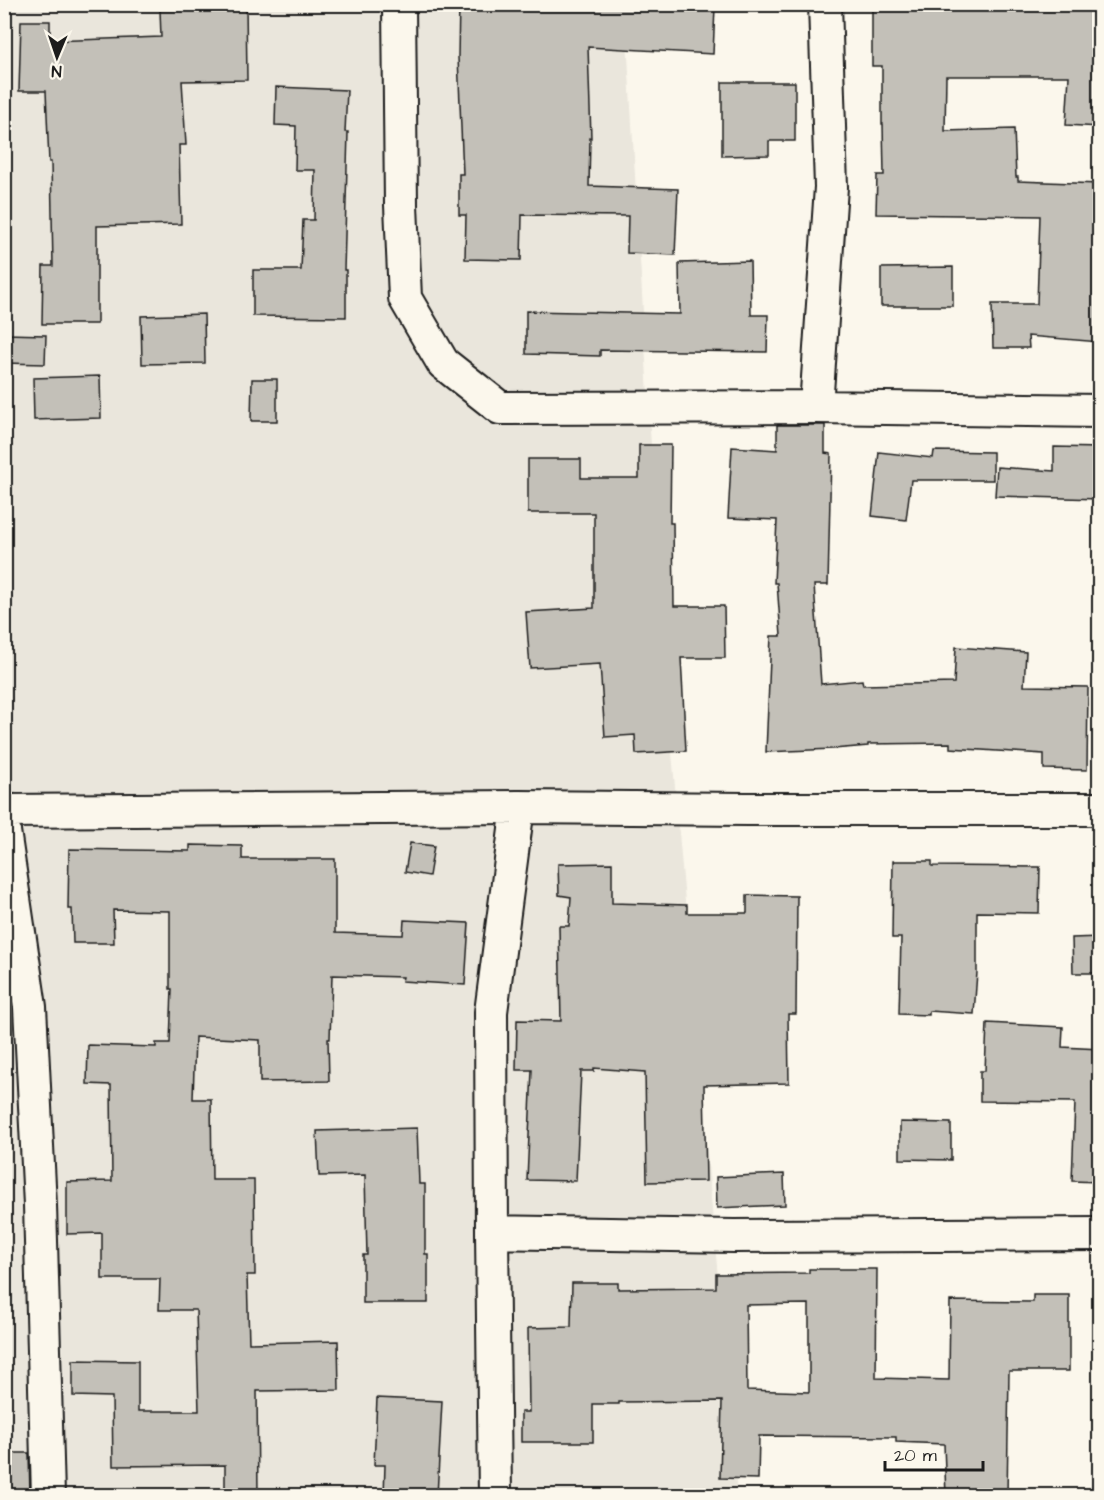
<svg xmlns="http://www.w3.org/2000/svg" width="1104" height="1500" font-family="'Architects Daughter',sans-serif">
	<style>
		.built { fill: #eae6dc }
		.building { fill: #c3c0b8; stroke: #1c1c1c; stroke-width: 1.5; fill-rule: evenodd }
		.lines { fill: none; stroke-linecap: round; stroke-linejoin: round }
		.street-casing { stroke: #1c1c1c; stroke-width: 36 }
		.street { stroke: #fbf7ec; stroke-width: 32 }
	</style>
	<rect width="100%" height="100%" fill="#fbf7ec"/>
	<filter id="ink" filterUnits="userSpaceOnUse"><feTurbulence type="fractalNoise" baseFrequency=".0167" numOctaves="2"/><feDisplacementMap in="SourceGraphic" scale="12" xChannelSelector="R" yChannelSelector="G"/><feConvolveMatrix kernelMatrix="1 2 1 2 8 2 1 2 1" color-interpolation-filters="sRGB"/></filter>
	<g filter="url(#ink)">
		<path class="built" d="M 5,5 L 625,5 L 663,650 L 737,1495 L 5,1496 Z"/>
		<path class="building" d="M 202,4 L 246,4 L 247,80 L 182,81 L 186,145 L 179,145 L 181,224 L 97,226 L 97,324 L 42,324 L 43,266 L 53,266 L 51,162 L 49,162 L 46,91 L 19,91 L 21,21 L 50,21 L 50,41 L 161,37 L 160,10 L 202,9 Z
			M 459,4 L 669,4 L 715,7 L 713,54 L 588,47 L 591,138 L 590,138 L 589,186 L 678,189 L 675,255 L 627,253 L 628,216 L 522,215 L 521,260 L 465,259 L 466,215 L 459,215 L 459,174 L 463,174 L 458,57 Z
			M 872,4 L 1100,4 L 1100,127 L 1066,125 L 1069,76 L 946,76 L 945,131 L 1014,129 L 1016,177 L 1018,177 L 1018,181 L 1100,184 L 1100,342 L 1028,336 L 1029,348 L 993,348 L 992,304 L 1037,304 L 1040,216 L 876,214 L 877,175 L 884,175 L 883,124 L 882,124 L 882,66 L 872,66 Z
			M 722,82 L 795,82 L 795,141 L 769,141 L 769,155 L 722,156 Z
			M 276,87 L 347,90 L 345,132 L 348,132 L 344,270 L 346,270 L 346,317 L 253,316 L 253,270 L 301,270 L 303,220 L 314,220 L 315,170 L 295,170 L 296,126 L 275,125 Z
			M 750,261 L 751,315 L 768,315 L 767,352 L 600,350 L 600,356 L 526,354 L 526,311 L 680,314 L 679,263 Z
			M 953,267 L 953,306 L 881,306 L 881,268 Z
			M 204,314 L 205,363 L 142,364 L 141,316 Z
			M 4,334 L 46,335 L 45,364 L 4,363 Z
			M 100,376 L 101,418 L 34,420 L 33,378 Z
			M 252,379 L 277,379 L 277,421 L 251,421 Z
			M 777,425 L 825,425 L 825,453 L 831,454 L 828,585 L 814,585 L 821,684 L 862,680 L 863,685 L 954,683 L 956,647 L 1026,652 L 1024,686 L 1088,687 L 1087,770 L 1044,769 L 1044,754 L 950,748 L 950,743 L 868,744 L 868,746 L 833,749 L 766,752 L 771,636 L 781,636 L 777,583 L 774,583 L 777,520 L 728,518 L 732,447 L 777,450 Z
			M 639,445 L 671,445 L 670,523 L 673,523 L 674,606 L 724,606 L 725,658 L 681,658 L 686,751 L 636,754 L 635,735 L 605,737 L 600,664 L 530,668 L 526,612 L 594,608 L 594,513 L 528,513 L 528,459 L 581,459 L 581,478 L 639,478 Z
			M 1054,447 L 1100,448 L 1100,499 L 995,496 L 997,467 L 1054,471 Z
			M 934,451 L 993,452 L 993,480 L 911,480 L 906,520 L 872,516 L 879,452 L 933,458 Z
			M 410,843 L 434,846 L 429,876 L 405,872 Z
			M 190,845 L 242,846 L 242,859 L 335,859 L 335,933 L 403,935 L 404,920 L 469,923 L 465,985 L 402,981 L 403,977 L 332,975 L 330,1039 L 328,1039 L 329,1081 L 260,1082 L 260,1040 L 195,1037 L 193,1099 L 211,1099 L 212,1180 L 254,1180 L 255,1275 L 247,1275 L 249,1343 L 338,1341 L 339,1390 L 257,1391 L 258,1496 L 225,1496 L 225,1465 L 113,1466 L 112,1397 L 73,1396 L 73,1360 L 138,1361 L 138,1411 L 199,1411 L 196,1310 L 159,1310 L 160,1279 L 102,1279 L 102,1233 L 67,1234 L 67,1182 L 112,1181 L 111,1085 L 87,1084 L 88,1045 L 156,1047 L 156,1043 L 170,1043 L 172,989 L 170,989 L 170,911 L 113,910 L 114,943 L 73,943 L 72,909 L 68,909 L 69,849 L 190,851 Z
			M 893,861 L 932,861 L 932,866 L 1040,867 L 1039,913 L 977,912 L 977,972 L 974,1014 L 929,1011 L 929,1015 L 899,1014 L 901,938 L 892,938 Z
			M 612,863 L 612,903 L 687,905 L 687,913 L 747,913 L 747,895 L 797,896 L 796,1014 L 788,1014 L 789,1083 L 704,1085 L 706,1181 L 647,1182 L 645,1072 L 594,1068 L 594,1071 L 581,1071 L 576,1181 L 527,1180 L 532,1070 L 516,1070 L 517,1020 L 561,1021 L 559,926 L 569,926 L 571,897 L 559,895 L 558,864 Z
			M 1100,937 L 1100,973 L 1073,973 L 1072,938 Z
			M 987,1023 L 1063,1027 L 1062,1047 L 1100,1049 L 1100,1182 L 1072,1181 L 1075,1102 L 980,1101 L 980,1071 L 985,1071 Z
			M 900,1122 L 951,1123 L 951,1160 L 900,1159 Z
			M 417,1128 L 419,1184 L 425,1184 L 425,1254 L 428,1254 L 428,1303 L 363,1303 L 363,1255 L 367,1255 L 365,1175 L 319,1176 L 317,1131 Z
			M 784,1174 L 785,1205 L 717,1208 L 716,1177 Z
			M 809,1269 L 877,1269 L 876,1378 L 949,1380 L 950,1301 L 1033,1302 L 1033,1295 L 1069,1295 L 1069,1371 L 1009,1371 L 1007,1496 L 946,1496 L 944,1444 L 896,1442 L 896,1437 L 759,1436 L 758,1479 L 720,1478 L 722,1401 L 619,1402 L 619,1404 L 593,1404 L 593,1442 L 521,1442 L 521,1412 L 529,1412 L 528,1328 L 571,1327 L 572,1283 L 618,1283 L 618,1289 L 716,1288 L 716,1274 L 809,1273 ZM 809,1304 L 809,1392 L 747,1390 L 746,1305 Z
			M 377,1398 L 442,1401 L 437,1496 L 384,1496 L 385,1465 L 374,1465 Z
			M 4,1453 L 29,1453 L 30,1496 L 4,1496 Z"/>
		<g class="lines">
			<g class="street-casing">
				<path id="street" d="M 399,4 L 401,205 L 405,298 L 443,363 L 500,408 L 816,407 L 1100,411
					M 816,407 L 831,187 L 825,4
					M 4,811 L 518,807 L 747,809 L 1100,809
					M 4,831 L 30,1007 L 40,1205 L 48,1496
					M 492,1232 L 734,1236 L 1100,1234
					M 495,1496 L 492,1232 L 491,1012 L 518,807"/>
			</g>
			<use href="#street" class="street"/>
		</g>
	</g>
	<rect width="1104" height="1500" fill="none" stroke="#fbf7ec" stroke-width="24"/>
	<rect x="12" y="12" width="1080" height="1476" fill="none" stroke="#1c1c1c" stroke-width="2" filter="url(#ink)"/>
	<g transform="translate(57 57) rotate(182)" stroke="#fbf7ec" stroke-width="4.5" paint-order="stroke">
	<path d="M0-4.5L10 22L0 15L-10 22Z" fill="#1c1c1c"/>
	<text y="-9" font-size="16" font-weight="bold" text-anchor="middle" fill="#1c1c1c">N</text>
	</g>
	<path d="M885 1461v9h98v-9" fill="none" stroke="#1c1c1c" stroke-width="3"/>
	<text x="894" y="1461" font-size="18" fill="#1c1c1c" stroke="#fbf7ec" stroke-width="4.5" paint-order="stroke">20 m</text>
</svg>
